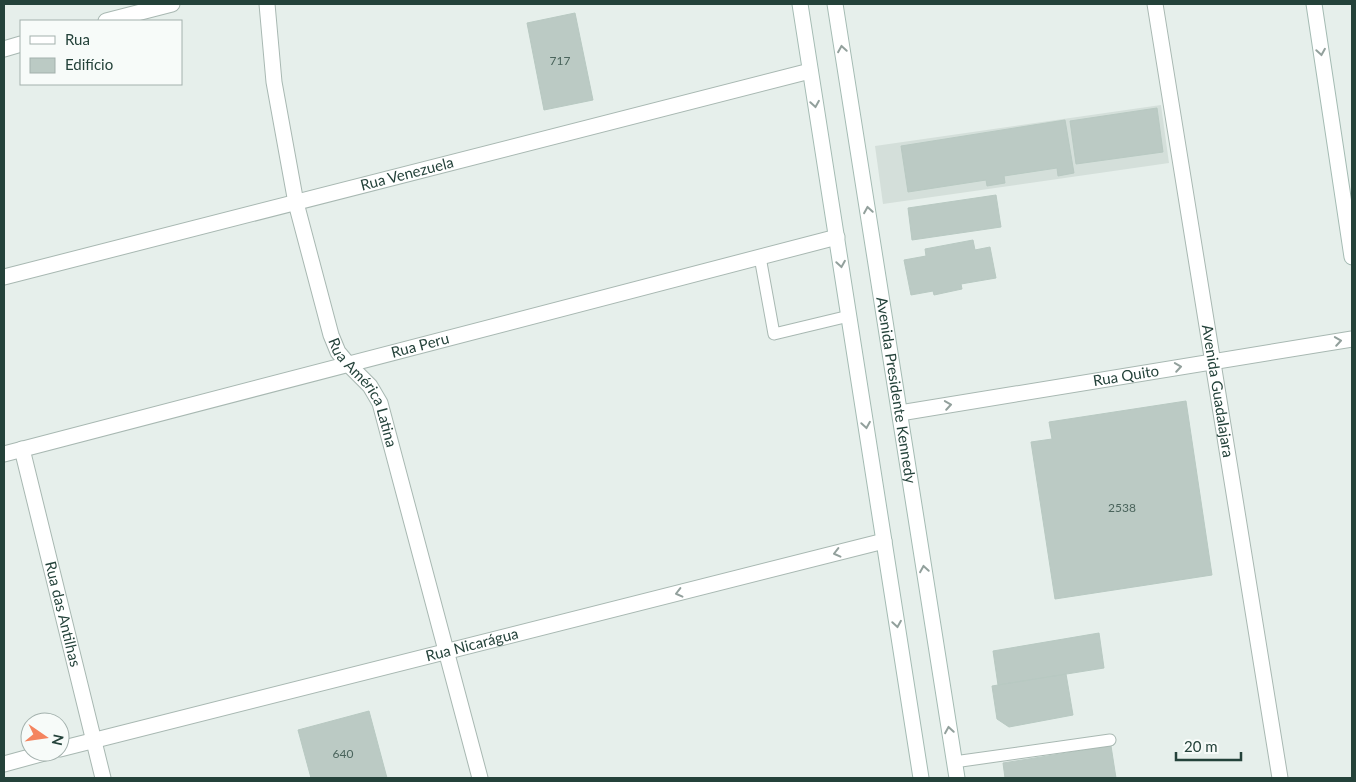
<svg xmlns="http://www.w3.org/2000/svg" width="1356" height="782" font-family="Lato,sans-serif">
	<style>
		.built { fill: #d4dfda }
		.building { fill: #bbcac4; stroke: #b8c9c2 }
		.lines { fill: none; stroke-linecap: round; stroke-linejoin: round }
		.lane-casing { stroke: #a8b8b2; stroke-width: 13 }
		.street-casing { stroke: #a8b8b2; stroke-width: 17 }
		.secondary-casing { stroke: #a4bbb3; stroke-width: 17 }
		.lane { stroke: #fff; stroke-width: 11 }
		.street { stroke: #fff; stroke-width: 15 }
		.secondary { stroke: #fff; stroke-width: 15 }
		.oneway { stroke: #92a09c }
		.labels { text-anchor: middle; stroke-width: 5; stroke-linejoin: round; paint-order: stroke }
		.number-label { font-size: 12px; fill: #4a645c }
		.street-label { font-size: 15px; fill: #24423a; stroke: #f7fbf9 }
	</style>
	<rect width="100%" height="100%" fill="#e6efeb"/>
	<path class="built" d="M 1161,105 L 1169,163 L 883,204 L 875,146 Z"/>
	<path class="building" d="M 575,13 L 593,100 L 544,110 L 527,23 Z
		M 1157,108 L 1163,152 L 1076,164 L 1070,121 Z
		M 1065,120 L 1074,173 L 1058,176 L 1057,168 L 1004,176 L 1005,183 L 987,186 L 986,180 L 908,192 L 901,146 Z
		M 996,195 L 1001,227 L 912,240 L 908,208 Z
		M 973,240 L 975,250 L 990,247 L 996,278 L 961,284 L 962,289 L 934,295 L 933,291 L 911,295 L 904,260 L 926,256 L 925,249 Z
		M 1186,401 L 1212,575 L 1055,599 L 1031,442 L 1052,439 L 1049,422 Z
		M 1099,633 L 1104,668 L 998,685 L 993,651 Z
		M 1066,674 L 1073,715 L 1009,727 L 997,719 L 992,686 Z
		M 369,711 L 387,778 L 311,778 L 298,730 Z
		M 1111,746 L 1116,778 L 1005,778 L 1003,763 Z"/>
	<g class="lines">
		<g class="lane-casing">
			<path id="lane" d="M 760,257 L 774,334 L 849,316
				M 954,762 L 1110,740"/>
		</g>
		<g class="street-casing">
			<g id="street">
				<path id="s1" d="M 267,4 L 274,82 L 296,203 L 331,335 L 338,352 L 348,364 L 370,386 L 380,403 L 480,778"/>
				<path id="s2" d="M 1155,4 L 1280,778"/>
				<path d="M 106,21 L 172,4"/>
				<path d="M 4,49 L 21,44"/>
				<path id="s3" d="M 4,277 L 810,71"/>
				<path id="s4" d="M 900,413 L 1352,339"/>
				<path id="s5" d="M 22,449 L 103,778"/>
				<path id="s6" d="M 4,454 L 837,237"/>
				<path id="s7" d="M 60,749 L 884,541"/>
				<path d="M 4,764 L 48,752"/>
			</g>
		</g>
		<g class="secondary-casing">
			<g id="secondary">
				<path d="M 800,4 L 921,778"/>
				<path id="s8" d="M 835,4 L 957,778"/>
				<path d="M 1314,4 L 1352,257"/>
			</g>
		</g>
		<use href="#lane" class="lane"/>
		<use href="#street" class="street"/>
		<use href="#secondary" class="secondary"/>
	</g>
	<defs><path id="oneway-chevron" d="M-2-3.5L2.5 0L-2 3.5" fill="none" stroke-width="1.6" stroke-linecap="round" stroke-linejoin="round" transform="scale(1.25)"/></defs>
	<g class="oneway">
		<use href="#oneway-chevron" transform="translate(842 49) rotate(-99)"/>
		<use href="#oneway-chevron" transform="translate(1321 52) rotate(81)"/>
		<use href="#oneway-chevron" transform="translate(815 104) rotate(81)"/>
		<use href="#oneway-chevron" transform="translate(868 210) rotate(-99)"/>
		<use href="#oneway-chevron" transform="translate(841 264) rotate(81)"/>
		<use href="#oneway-chevron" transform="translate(1338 341) rotate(-9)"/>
		<use href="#oneway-chevron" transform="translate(1178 367) rotate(-9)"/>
		<use href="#oneway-chevron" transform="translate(948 405) rotate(-9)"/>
		<use href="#oneway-chevron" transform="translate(866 425) rotate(81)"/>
		<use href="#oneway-chevron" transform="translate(837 553) rotate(166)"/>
		<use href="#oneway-chevron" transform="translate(924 569) rotate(-99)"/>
		<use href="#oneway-chevron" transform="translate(679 593) rotate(166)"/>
		<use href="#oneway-chevron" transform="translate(897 624) rotate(81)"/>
		<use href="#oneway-chevron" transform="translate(949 730) rotate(-99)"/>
	</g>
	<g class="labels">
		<g class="number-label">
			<text x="560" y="65">717</text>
			<text x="1122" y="512">2538</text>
			<text x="343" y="758">640</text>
		</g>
		<g class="street-label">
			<text dy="5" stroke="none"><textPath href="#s3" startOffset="416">Rua Venezuela</textPath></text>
			<text dy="5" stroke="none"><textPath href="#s6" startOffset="430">Rua Peru</textPath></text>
			<text dy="5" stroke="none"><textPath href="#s4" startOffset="229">Rua Quito</textPath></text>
			<text dy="5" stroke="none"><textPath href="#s8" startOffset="391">Avenida Presidente Kennedy</textPath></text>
			<text dy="5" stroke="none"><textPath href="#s2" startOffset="392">Avenida Guadalajara</textPath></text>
			<text dy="5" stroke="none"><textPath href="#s1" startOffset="405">Rua América Latina</textPath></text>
			<text dy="5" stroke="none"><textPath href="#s5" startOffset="170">Rua das Antilhas</textPath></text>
			<text dy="5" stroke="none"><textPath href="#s7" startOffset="425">Rua Nicarágua</textPath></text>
		</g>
	</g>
	<rect width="1356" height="782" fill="none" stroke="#24423a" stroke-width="10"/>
	<rect x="20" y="20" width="162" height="65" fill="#f7fbf9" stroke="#a3b1ad"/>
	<rect x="30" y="36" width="25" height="8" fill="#ffffff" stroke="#a3b1ad"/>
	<text x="65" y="45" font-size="15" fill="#24423a">Rua</text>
	<rect x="30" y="58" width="25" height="15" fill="#bbcac4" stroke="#a3b1ad"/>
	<text x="65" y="70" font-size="15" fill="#24423a">Edifício</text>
	<g transform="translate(45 737) rotate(103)"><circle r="24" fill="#f7fbf9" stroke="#a3b1ad"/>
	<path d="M0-4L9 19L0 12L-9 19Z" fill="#f4845f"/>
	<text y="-8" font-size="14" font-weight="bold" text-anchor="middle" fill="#24423a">N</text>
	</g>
	<path d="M1176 752v8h65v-8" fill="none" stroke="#24423a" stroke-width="2.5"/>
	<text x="1184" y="752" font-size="15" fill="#24423a" stroke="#f7fbf9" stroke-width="4" paint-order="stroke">20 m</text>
</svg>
